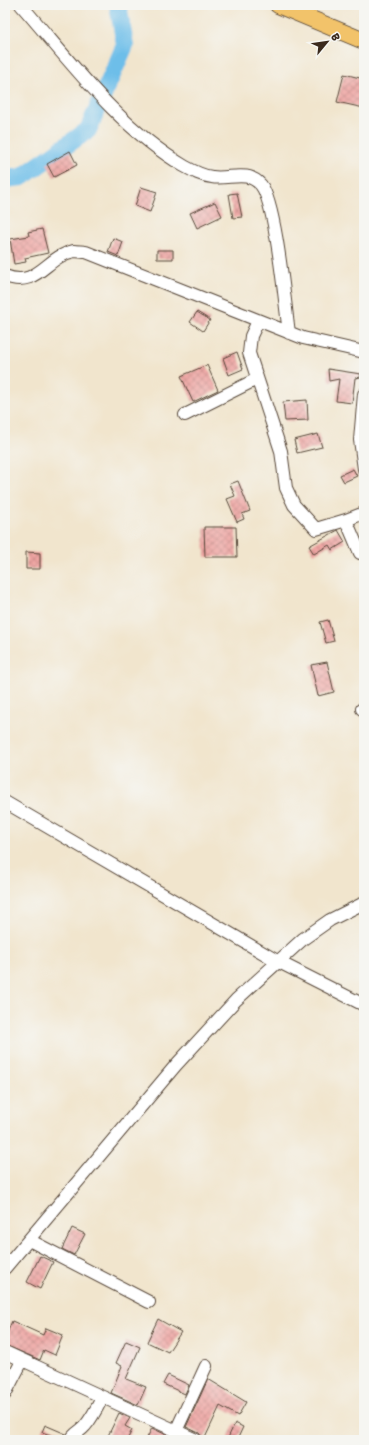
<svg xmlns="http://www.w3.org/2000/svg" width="369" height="1445" font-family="'Shantell Sans',sans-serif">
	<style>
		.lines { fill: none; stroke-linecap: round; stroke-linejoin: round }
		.river { stroke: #6dbee9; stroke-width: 18 }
		.building { fill: url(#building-cross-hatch) }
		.minor-casing { stroke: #564638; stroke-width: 14 }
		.major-casing { stroke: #564638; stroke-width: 18 }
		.minor { stroke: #fff; stroke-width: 12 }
		.major { stroke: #f2c36a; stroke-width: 16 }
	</style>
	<defs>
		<pattern id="building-cross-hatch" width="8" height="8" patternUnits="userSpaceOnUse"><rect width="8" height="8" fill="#eea4a2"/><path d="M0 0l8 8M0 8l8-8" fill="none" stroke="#c28683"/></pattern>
	</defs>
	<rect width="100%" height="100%" fill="#f6f6f2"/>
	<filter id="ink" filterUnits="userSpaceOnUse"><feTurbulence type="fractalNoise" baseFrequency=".025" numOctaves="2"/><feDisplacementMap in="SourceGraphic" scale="8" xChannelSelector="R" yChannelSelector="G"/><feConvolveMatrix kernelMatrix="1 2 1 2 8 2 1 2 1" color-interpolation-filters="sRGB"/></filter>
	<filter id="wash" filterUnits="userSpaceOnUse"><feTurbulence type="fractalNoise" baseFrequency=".012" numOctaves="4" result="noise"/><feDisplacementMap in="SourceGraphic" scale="16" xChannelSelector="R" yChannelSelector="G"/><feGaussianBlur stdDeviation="0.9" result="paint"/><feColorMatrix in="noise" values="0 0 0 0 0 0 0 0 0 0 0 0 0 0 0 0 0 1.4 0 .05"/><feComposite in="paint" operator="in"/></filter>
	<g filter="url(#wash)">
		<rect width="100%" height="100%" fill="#f1e5cd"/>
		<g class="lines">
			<path class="river" d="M 5,179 L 22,177 L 88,130 L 125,45 L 118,5"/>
		</g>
		<g id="blocks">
			<path class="building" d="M 344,74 L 364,79 L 364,108 L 337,102 Z
				M 70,151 L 77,165 L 54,177 L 47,164 Z
				M 141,187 L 157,192 L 150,212 L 135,206 Z
				M 237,193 L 242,217 L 233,218 L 229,194 Z
				M 215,202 L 222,216 L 197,228 L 190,213 Z
				M 42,229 L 48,253 L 25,258 L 26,262 L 14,264 L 10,239 L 29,236 L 28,232 Z
				M 113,238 L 123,242 L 118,256 L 108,252 Z
				M 157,250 L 173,250 L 173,259 L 157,259 Z
				M 197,312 L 210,320 L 203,331 L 190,322 Z
				M 237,352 L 243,369 L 229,375 L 223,358 Z
				M 207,365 L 218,390 L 193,402 L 181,376 Z
				M 328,369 L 361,374 L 361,377 L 355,378 L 352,403 L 336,401 L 339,379 L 329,381 Z
				M 307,400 L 308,420 L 285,421 L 283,402 Z
				M 318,434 L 322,447 L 297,453 L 294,440 Z
				M 353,469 L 357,476 L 344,482 L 340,475 Z
				M 238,481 L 250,511 L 242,514 L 244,519 L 237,522 L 227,499 L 235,496 L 230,484 Z
				M 204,527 L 236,527 L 237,557 L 205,557 Z
				M 338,530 L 345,542 L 332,550 L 329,545 L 314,554 L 309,546 Z
				M 26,552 L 40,553 L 40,569 L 26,569 Z
				M 328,620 L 334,641 L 326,643 L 320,622 Z
				M 327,662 L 334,692 L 318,696 L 311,665 Z
				M 72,1228 L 85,1234 L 74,1255 L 62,1249 Z
				M 40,1256 L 53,1262 L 40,1289 L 27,1282 Z
				M 158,1319 L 181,1332 L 168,1352 L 147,1342 Z
				M 12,1321 L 43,1335 L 46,1328 L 63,1335 L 55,1355 L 44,1350 L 40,1360 L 5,1345 L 5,1338 Z
				M 126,1341 L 140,1347 L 126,1379 L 146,1387 L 138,1405 L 111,1393 L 122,1366 L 116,1363 Z
				M 168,1375 L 189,1385 L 185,1394 L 163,1384 Z
				M 208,1379 L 246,1402 L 238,1416 L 220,1406 L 204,1440 L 199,1433 L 186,1427 Z
				M 119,1413 L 130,1418 L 125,1426 L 132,1430 L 127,1440 L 106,1440 Z
				M 235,1423 L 243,1427 L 237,1440 L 227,1440 Z
				M 45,1425 L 66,1434 L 64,1440 L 42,1432 Z
				M 152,1428 L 173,1438 L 178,1440 L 146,1440 Z"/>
		</g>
	</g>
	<g filter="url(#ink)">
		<use href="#blocks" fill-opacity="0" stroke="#564638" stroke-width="1"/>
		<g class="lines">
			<g class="minor-casing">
				<path id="minor" d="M 21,5 C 71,62 118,127 184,166 C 193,171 202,176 212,177 C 229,180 247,169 261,185 C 276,204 285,304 289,333
					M 5,276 C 38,289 46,256 74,251 C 77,251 83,252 86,252 L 303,338 L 364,352
					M 258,321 L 251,336 L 249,353 L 281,451 L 286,488 L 294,505 L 316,529 L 346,520
					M 364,394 L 360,440 L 364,469
					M 185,415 L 257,379
					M 360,553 L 346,520 L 364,513
					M 362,709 L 364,708
					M 5,802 L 277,961 L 364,1005
					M 29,1240 L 149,1302
					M 5,1268 L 176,1065 L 236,1000 L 303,939 L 330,920 L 364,903
					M 5,1352 L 196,1440
					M 5,1394 L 22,1361
					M 176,1431 L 206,1366
					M 71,1440 C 74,1433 80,1432 85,1426 C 92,1418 97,1408 102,1398"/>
			</g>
			<g class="major-casing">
				<path id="major" d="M 278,5 L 364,41"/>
			</g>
			<use href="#minor" class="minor"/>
			<use href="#major" class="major"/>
		</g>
	</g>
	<rect width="369" height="1445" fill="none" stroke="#f6f6f2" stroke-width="20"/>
	<g transform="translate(327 42) rotate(61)" stroke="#f6f6f2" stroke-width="3" paint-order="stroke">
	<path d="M0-3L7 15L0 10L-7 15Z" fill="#3b2a1e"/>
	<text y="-6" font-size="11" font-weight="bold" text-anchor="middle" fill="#3b2a1e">B</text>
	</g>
</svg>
